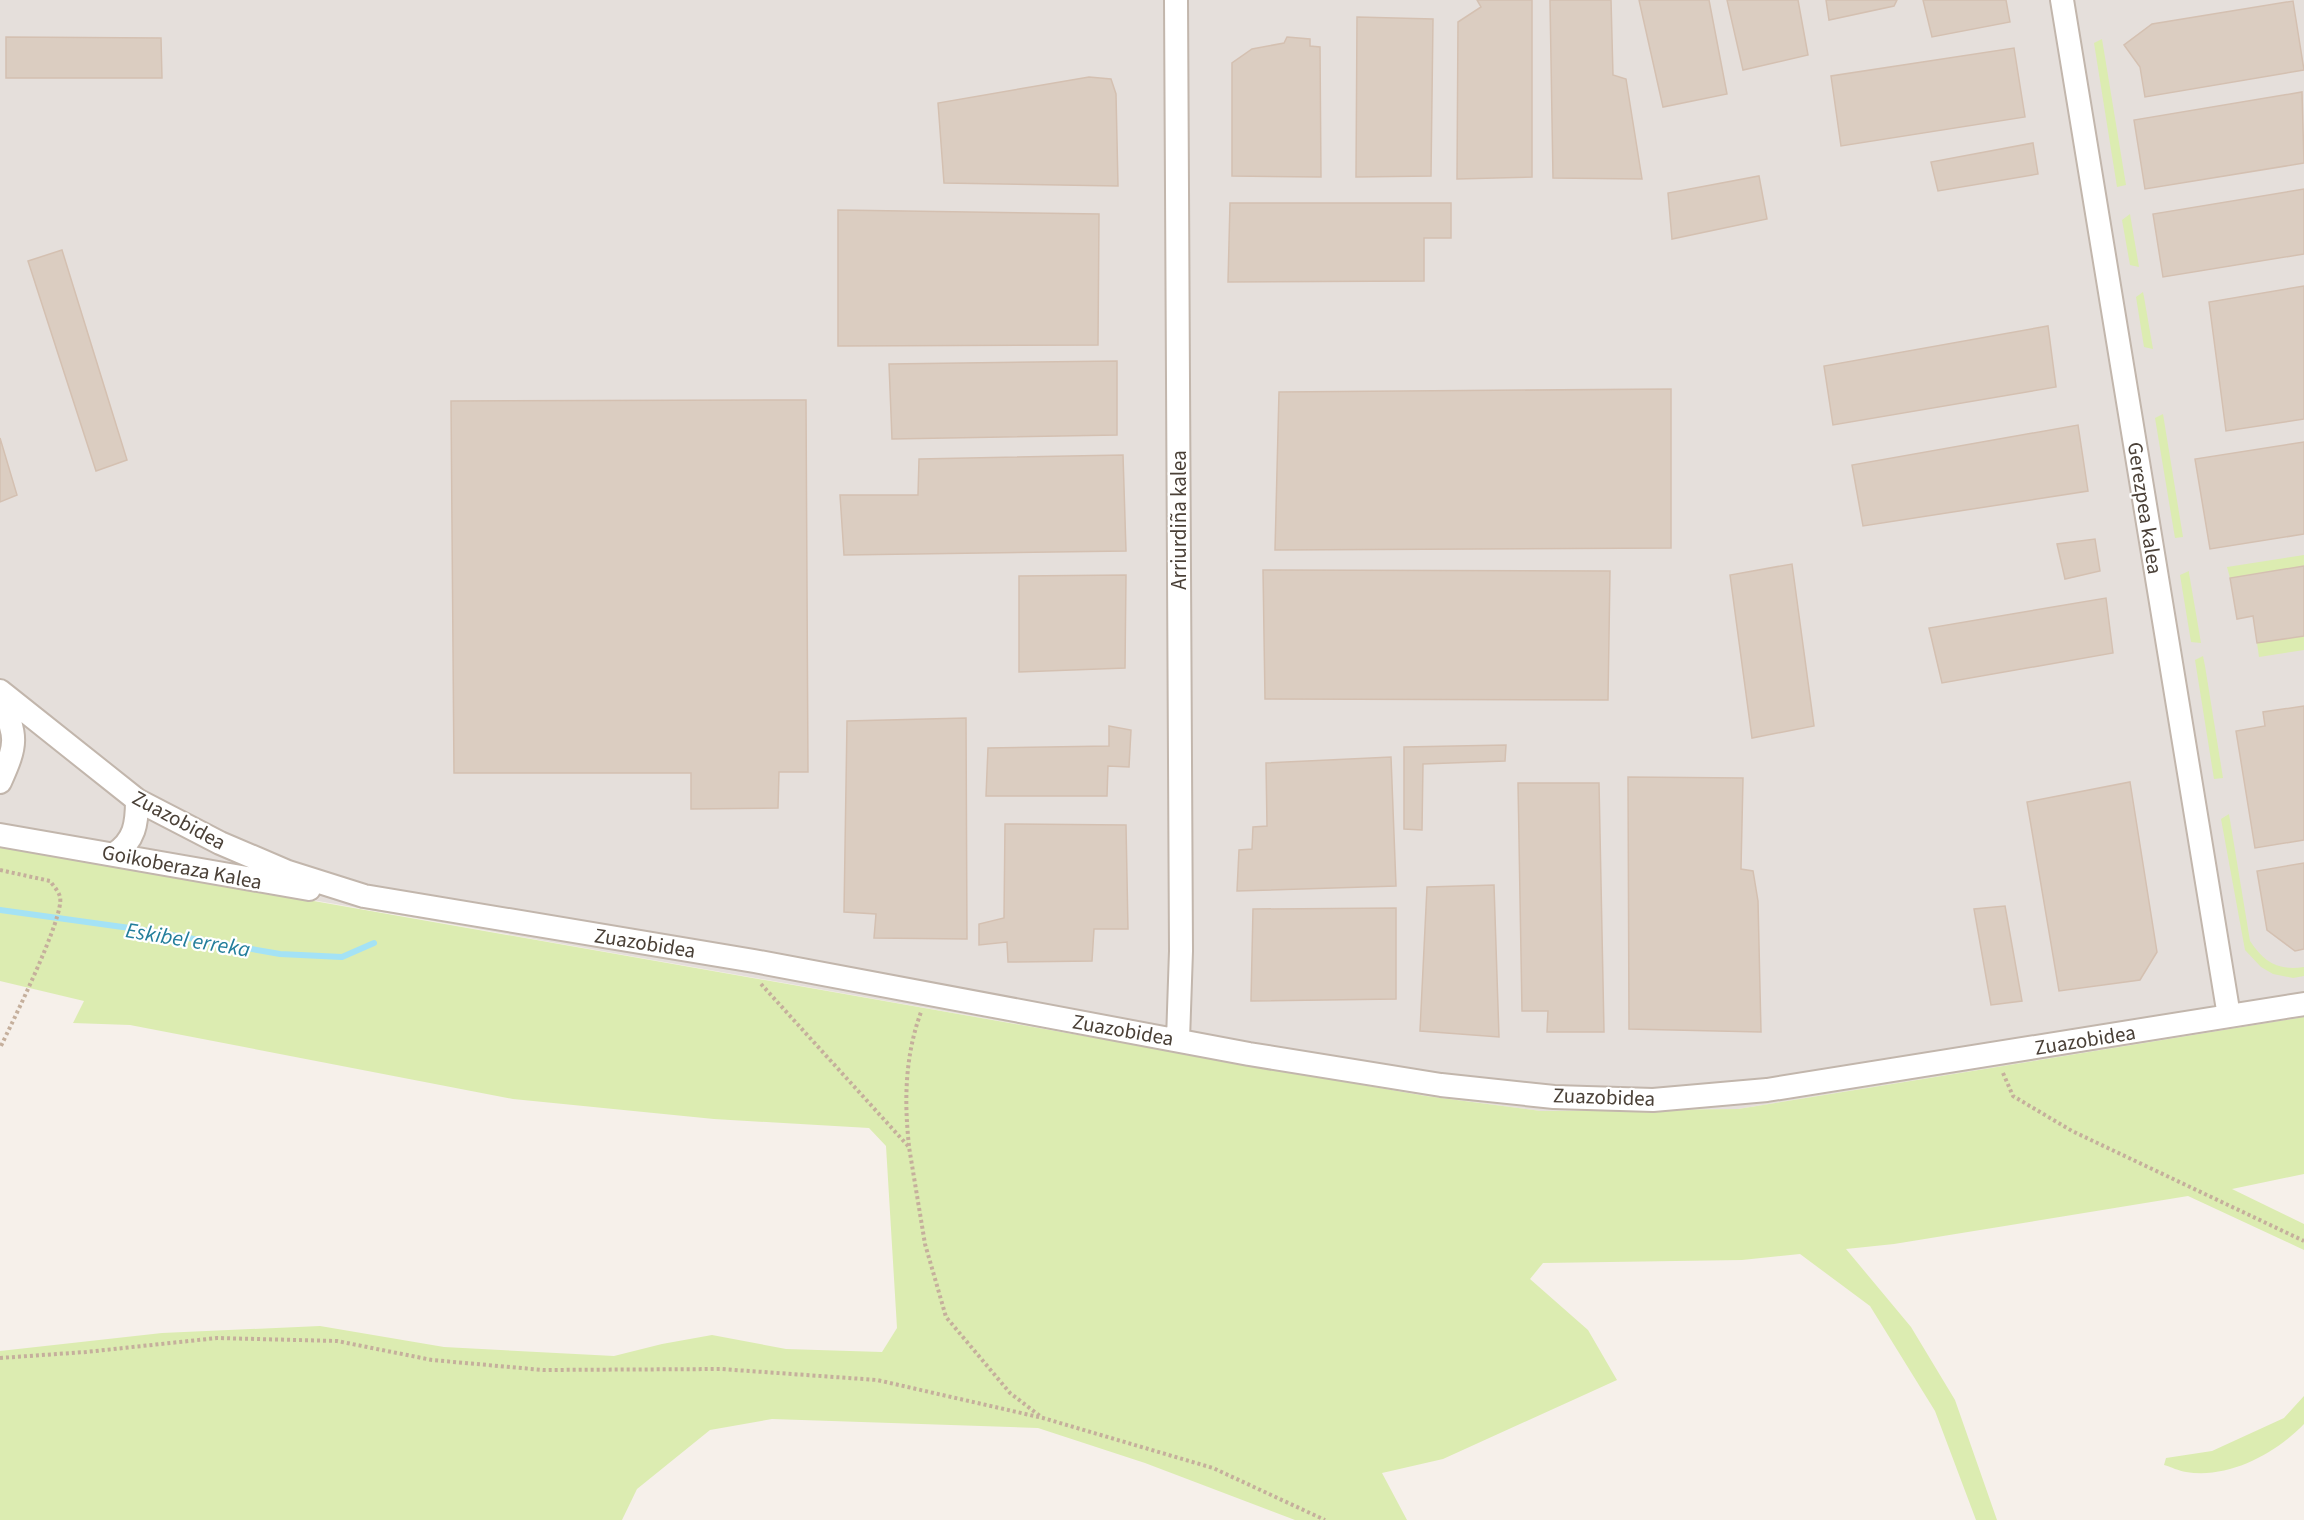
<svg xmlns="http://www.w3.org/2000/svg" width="2304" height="1520" font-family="'Source Sans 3',sans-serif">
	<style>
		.industrial { fill: #e5dfdb }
		.green { fill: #dcecb1 }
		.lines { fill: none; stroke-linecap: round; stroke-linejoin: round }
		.stream { stroke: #a4e2f5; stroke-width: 6 }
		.building { fill: #dbcdc1; stroke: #d4c0b1; stroke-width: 1.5 }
		.street-casing { stroke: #c2b6ac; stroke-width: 26 }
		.path { stroke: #c5af9c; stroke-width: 4; stroke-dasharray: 3 3; stroke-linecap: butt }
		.street { stroke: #fff; stroke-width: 22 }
		.labels { text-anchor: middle; stroke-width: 4.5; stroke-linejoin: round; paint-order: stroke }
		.street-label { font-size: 21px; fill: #4a4037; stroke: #fff }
		.water-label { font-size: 22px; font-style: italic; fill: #237e9b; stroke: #fff }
	</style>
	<rect width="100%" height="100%" fill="#f6f0ea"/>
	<path class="industrial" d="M 0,0 L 2304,0 L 2304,1017 L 1738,1109 L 1541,1111 L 1426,1096 L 0,845 Z"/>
	<path class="green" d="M 2102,39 L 2126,185 L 2117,187 L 2094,43 Z
		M 2130,214 L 2139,267 L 2130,265 L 2122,220 Z
		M 2143,292 L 2144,297 L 2153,349 L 2144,347 L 2136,297 Z
		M 2163,414 L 2183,537 L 2175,538 L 2155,418 Z
		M 2304,555 L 2304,566 L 2230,578 L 2227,567 Z
		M 2189,571 L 2189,573 L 2201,643 L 2191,642 L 2180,575 Z
		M 2304,636 L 2304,650 L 2259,657 L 2257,643 Z
		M 2203,656 L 2205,666 L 2223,778 L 2214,779 L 2195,660 Z
		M 2229,814 L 2250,941 C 2264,962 2278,971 2304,967 L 2304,976 L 2293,978 L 2273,974 L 2261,967 L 2245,950 L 2221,819 Z
		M 0,846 L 1426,1096 L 1541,1111 L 1738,1109 L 2304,1017 L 2304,1174 L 2232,1189 L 2304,1224 L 2304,1250 L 2188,1196 L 1894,1244 L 1846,1249 L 1911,1327 L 1955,1400 L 1997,1520 L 1976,1520 L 1935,1411 L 1870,1306 L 1800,1254 L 1742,1260 L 1543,1263 L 1530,1279 L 1588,1330 L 1617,1380 L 1443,1459 L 1382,1473 L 1407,1520 L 1295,1520 L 1145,1463 L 1038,1428 L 772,1419 L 710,1430 L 637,1489 L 622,1520 L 0,1520 L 0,1351 L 162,1333 L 320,1326 L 444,1347 L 614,1356 L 662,1344 L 712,1335 L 786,1349 L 882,1352 L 897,1328 L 886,1146 L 869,1128 L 714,1119 L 513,1099 L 130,1025 L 73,1023 L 84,1001 L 0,981 Z
		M 2304,1396 L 2304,1424 C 2275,1454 2229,1479 2186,1472 C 2179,1471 2171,1467 2164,1465 L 2166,1458 L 2212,1451 L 2284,1418 Z"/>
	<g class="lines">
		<path class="stream" d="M 0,910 L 137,929 L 280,954 L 342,957 L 374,943"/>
	</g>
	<path class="building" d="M 1477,0 L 1532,0 L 1532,177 L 1457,179 L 1458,22 L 1481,7 Z
		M 1550,0 L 1611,0 L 1613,75 L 1626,79 L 1642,179 L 1553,178 Z
		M 1639,0 L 1709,0 L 1727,94 L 1663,107 Z
		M 1727,0 L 1798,0 L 1808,55 L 1743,70 Z
		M 1826,0 L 1897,0 L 1894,6 L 1829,20 Z
		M 1923,0 L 2006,0 L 2010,22 L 1932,37 Z
		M 2293,1 L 2304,70 L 2145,97 L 2140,67 L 2124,45 L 2152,24 Z
		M 1357,17 L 1433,19 L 1431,176 L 1356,177 Z
		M 6,37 L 161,38 L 162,78 L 6,78 Z
		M 1287,37 L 1310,39 L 1310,46 L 1320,47 L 1321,177 L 1232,176 L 1232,63 L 1252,49 L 1284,43 Z
		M 2014,48 L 2025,117 L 1841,146 L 1831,76 Z
		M 1089,77 L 1111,79 L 1116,94 L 1118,186 L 944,183 L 938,103 Z
		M 2302,92 L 2304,163 L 2145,189 L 2134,120 Z
		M 2033,143 L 2038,174 L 1938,191 L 1931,162 Z
		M 1759,176 L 1767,219 L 1672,239 L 1668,193 Z
		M 2304,189 L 2304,254 L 2163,277 L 2153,214 Z
		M 1230,203 L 1451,203 L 1451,238 L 1424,238 L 1424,281 L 1228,282 Z
		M 838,210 L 1099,214 L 1098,345 L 838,346 Z
		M 62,250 L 127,460 L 96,471 L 28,261 Z
		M 2304,286 L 2304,419 L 2226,431 L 2209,302 Z
		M 2048,326 L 2056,387 L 1833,425 L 1824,366 Z
		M 1117,361 L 1117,435 L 892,439 L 889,364 Z
		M 1671,389 L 1671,548 L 1275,550 L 1279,392 Z
		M 806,400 L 808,772 L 779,772 L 778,808 L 691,809 L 691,773 L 454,773 L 451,401 Z
		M 2078,425 L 2088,491 L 1863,526 L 1852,465 Z
		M 0,438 L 17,495 L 0,502 Z
		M 2304,442 L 2304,534 L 2210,549 L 2195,459 Z
		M 1123,455 L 1126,551 L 844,555 L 840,495 L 918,495 L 919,459 Z
		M 2095,539 L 2100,571 L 2065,579 L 2057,544 Z
		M 1792,564 L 1814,726 L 1752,738 L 1730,575 Z
		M 2304,566 L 2304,636 L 2257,643 L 2253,616 L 2237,619 L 2230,578 Z
		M 1263,570 L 1610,571 L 1608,700 L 1265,699 Z
		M 1126,575 L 1125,668 L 1019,672 L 1019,576 Z
		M 2106,598 L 2113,653 L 1942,683 L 1929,628 Z
		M 2304,706 L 2304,840 L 2255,848 L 2236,731 L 2265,726 L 2263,712 Z
		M 966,718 L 967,939 L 874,938 L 876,914 L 844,912 L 847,721 Z
		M 1109,726 L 1131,730 L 1129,767 L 1108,766 L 1107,796 L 986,796 L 988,748 L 1109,746 Z
		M 1506,745 L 1505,761 L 1423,764 L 1422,830 L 1404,829 L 1404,747 Z
		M 1391,757 L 1396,886 L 1237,891 L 1239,850 L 1252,849 L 1253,827 L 1267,826 L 1266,763 Z
		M 1628,777 L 1743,778 L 1741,869 L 1753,871 L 1758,901 L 1761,1032 L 1629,1029 Z
		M 2130,782 L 2157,952 L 2140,980 L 2059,991 L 2027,802 Z
		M 1518,783 L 1599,783 L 1604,1032 L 1547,1032 L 1548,1011 L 1522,1011 Z
		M 1005,824 L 1126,825 L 1128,929 L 1094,929 L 1092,961 L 1008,962 L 1007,942 L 979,945 L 979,924 L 1004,918 Z
		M 2304,863 L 2304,949 L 2295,951 L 2267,930 L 2257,871 Z
		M 1494,885 L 1499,1037 L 1420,1031 L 1427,887 Z
		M 2005,906 L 2022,1001 L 1991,1005 L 1974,909 Z
		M 1396,908 L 1396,999 L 1251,1001 L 1253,909 Z"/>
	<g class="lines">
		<g class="street-casing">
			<path id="street" d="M 1176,0 L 1181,951 L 1178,1040
				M 2062,0 L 2229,1016
				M 0,691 L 137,800 L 220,843 L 288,872 L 364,896 L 754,961 L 1249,1054 L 1441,1085 L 1554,1097 L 1653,1100 L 1767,1090 L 2304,1004
				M 0,698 C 18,737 17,744 0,782
				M 0,835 L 309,889
				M 114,854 C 135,841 137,823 137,800"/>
		</g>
		<path class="path" d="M 0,870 L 50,881 C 53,885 59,892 60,897 C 65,916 11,1025 0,1048
			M 761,984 L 909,1147 L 925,1244 L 946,1317 L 1010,1393 L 1040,1416
			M 2003,1073 L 2013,1096 L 2072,1131 L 2304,1241
			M 909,1146 C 904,1100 905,1056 921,1012
			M 0,1358 L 86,1352 L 217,1338 L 337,1341 L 432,1360 L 543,1370 L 721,1369 L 877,1380 L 1043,1418 L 1213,1468 L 1325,1520"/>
		<use href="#street" class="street"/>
	</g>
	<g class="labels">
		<g class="street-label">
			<text transform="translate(2145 508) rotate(81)" y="7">Gerezpea kalea</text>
			<text transform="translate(1179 520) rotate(-90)" y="7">Arriurdiña kalea</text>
			<text transform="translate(179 820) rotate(28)" y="7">Zuazobidea</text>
			<text transform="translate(182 867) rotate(11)" y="7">Goikoberaza Kalea</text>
			<text transform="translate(645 943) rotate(9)" y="7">Zuazobidea</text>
			<text transform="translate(1123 1030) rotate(10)" y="7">Zuazobidea</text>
			<text transform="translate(2085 1040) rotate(-9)" y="7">Zuazobidea</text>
			<text transform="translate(1604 1097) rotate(2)" y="7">Zuazobidea</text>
		</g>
		<g class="water-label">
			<text transform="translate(188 939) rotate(9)" y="8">Eskibel erreka</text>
		</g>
	</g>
</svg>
